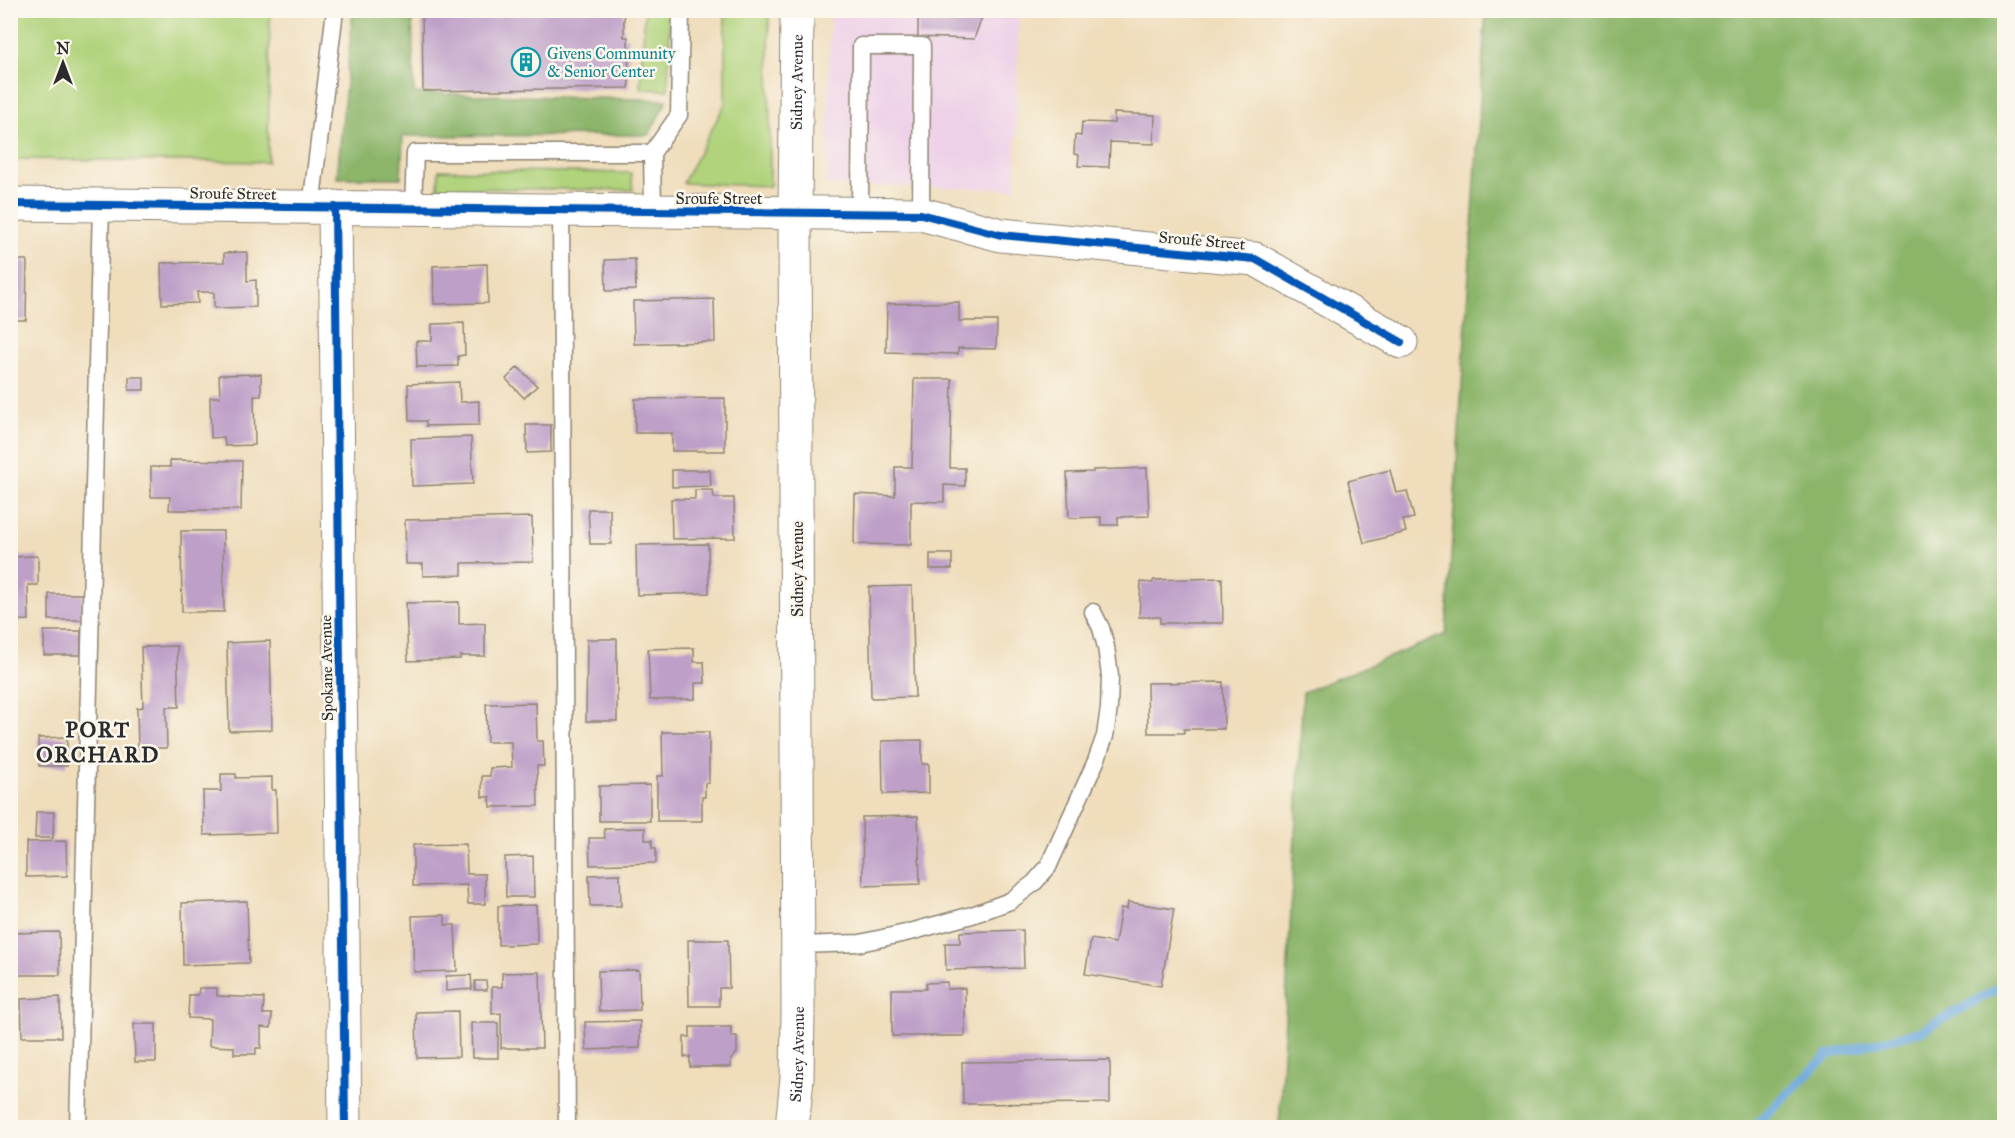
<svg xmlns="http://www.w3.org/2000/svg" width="2015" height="1138" font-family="'IM FELL Great Primer',serif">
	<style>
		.built { fill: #eed0e8 }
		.green { fill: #b0d37b; stroke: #6e7f53; stroke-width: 1.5 }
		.forest { fill: #8cb56b; stroke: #5c704b; stroke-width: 1.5 }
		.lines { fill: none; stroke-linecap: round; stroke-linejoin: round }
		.stream { stroke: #6aa7dc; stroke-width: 9 }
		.building { fill: #be9fc8 }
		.lane-casing { stroke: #8d8473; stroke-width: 19 }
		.street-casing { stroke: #8d8473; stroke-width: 35 }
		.secondary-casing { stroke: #8d8473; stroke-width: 35 }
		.lane { stroke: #fff; stroke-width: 16 }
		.street { stroke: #fff; stroke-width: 33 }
		.secondary { stroke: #fff; stroke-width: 33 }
		.cycleway-casing { stroke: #fbf7ec; stroke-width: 11 }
		.cycleway { stroke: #0057b8; stroke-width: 8 }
		.labels { text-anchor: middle; stroke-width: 5; stroke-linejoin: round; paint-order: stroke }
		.culture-label { font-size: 16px; fill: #0d838f; stroke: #fbf7ec; text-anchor: start }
		.street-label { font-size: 16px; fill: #2b2b2b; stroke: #fbf7ec }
		.district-label { font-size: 22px; font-weight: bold; letter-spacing: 1.5px; fill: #2b2b2b; stroke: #fbf7ec }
	</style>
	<rect width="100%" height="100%" fill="#fbf7ec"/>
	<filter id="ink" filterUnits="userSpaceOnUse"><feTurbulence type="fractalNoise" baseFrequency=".0167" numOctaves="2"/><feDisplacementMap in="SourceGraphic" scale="12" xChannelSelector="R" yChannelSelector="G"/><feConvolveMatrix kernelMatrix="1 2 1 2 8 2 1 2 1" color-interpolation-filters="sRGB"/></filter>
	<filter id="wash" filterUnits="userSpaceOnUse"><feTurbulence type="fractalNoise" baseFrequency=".008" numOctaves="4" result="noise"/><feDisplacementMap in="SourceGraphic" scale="24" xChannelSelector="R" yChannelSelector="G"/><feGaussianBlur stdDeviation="1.35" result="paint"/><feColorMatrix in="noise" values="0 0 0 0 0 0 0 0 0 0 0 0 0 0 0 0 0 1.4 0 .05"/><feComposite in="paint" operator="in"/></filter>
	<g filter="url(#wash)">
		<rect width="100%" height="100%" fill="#efddbb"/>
		<path class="built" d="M 830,11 L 1019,11 L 1015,189 L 827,185 Z"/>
		<path class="green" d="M 11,10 L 270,11 L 268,162 L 11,159 Z
			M 645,11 L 670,11 L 668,90 L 640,89 Z
			M 725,11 L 769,11 L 770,186 L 683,183 L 725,104 Z
			M 439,170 L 631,173 L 633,190 L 438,188 Z"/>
		<path class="forest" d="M 1486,10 L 2004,11 L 2004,1127 L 1279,1127 L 1303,692 L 1446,634 Z
			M 353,11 L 412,11 L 414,93 L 667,100 L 649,135 L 403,136 L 401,178 L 337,178 Z"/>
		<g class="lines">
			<path class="stream" d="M 1752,1128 L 1828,1055 L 1921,1031 L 2004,985"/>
		</g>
		<g id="blocks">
			<path class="building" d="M 422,10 L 624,10 L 624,37 L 628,37 L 629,88 L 423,91 Z
				M 894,10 L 1011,10 L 1011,18 L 982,17 L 974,39 L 918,37 L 918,15 L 894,15 Z
				M 1114,113 L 1155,115 L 1154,144 L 1110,142 L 1109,167 L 1078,166 L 1079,155 L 1074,154 L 1075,135 L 1081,136 L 1082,122 L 1114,123 Z
				M 247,252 L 247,281 L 256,280 L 256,307 L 214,308 L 214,292 L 197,292 L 198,303 L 162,304 L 161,263 L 224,262 L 224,253 Z
				M 635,259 L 636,290 L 606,291 L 605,260 Z
				M 10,260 L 27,260 L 26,320 L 10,320 Z
				M 487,264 L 488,303 L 434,304 L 433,266 Z
				M 714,299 L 715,342 L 634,344 L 633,301 Z
				M 959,302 L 959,321 L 997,321 L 996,349 L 958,348 L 958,354 L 886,352 L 887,304 Z
				M 464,323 L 465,355 L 458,356 L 458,366 L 417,367 L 416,341 L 432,341 L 432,324 Z
				M 518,367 L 537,386 L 524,398 L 506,379 Z
				M 261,374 L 261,396 L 254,396 L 255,445 L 225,446 L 224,437 L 211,438 L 210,397 L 220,397 L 219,375 Z
				M 129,377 L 144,377 L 144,390 L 129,390 Z
				M 914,379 L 952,379 L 950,468 L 965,468 L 965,486 L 944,485 L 944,502 L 911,501 L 911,545 L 854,544 L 855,494 L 895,496 L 895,467 L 912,467 Z
				M 459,382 L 460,402 L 479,401 L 479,425 L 426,426 L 426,421 L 409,421 L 408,384 Z
				M 725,398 L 725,451 L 672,451 L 672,433 L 635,433 L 635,399 Z
				M 526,425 L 551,425 L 551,452 L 527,453 Z
				M 471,437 L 473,484 L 412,486 L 411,439 Z
				M 170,460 L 242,461 L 241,510 L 169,510 L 170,497 L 151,497 L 151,467 L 170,467 Z
				M 1147,468 L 1149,516 L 1118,517 L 1118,525 L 1101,525 L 1101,517 L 1069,518 L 1067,473 L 1093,472 L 1093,470 Z
				M 672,470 L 710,470 L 711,486 L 672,487 Z
				M 1390,470 L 1396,493 L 1407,491 L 1414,518 L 1403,520 L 1406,532 L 1364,543 L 1348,481 Z
				M 695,490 L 713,490 L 714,498 L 734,498 L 735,538 L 672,539 L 671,499 L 695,499 Z
				M 588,509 L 610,509 L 611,544 L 590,544 Z
				M 532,517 L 533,562 L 462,563 L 462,575 L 423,576 L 423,564 L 406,564 L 405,520 Z
				M 181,531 L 223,531 L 224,612 L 182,612 Z
				M 708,544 L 709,593 L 637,595 L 636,545 Z
				M 930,554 L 952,554 L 952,569 L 930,569 Z
				M 38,556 L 38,585 L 28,585 L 29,620 L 10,621 L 10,557 Z
				M 1222,578 L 1223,623 L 1160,623 L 1160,617 L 1139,617 L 1141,582 L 1152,583 L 1154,580 Z
				M 912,586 L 915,697 L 871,698 L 869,587 Z
				M 49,594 L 83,594 L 83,620 L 49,620 Z
				M 459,602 L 459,624 L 485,623 L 485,656 L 460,656 L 460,659 L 408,661 L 406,603 Z
				M 44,631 L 81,631 L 81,655 L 44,655 Z
				M 587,639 L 617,639 L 617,721 L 586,721 Z
				M 270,641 L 272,730 L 229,731 L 227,643 Z
				M 177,646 L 179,707 L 166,707 L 167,748 L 138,748 L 137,708 L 143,707 L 141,647 Z
				M 694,648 L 694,662 L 704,662 L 705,683 L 695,683 L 695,699 L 650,700 L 648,649 Z
				M 1223,682 L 1224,729 L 1184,729 L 1184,733 L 1148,733 L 1147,683 Z
				M 536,703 L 537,741 L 543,741 L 544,766 L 537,766 L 538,806 L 491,807 L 490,797 L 482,797 L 482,776 L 490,776 L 490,768 L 512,767 L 511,742 L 487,742 L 486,704 Z
				M 662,732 L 709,732 L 709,783 L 705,783 L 705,797 L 702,797 L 702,821 L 657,821 L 657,776 L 663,776 Z
				M 67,737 L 67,766 L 39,766 L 38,738 Z
				M 922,740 L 922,764 L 929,764 L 929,793 L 883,794 L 882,741 Z
				M 221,774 L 236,774 L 236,778 L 272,777 L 272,790 L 276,790 L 277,833 L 204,835 L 203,791 L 221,791 Z
				M 650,785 L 650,821 L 599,821 L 599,786 Z
				M 36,812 L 54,812 L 53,838 L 35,838 Z
				M 918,816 L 920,884 L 863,886 L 862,817 Z
				M 645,828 L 645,840 L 652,840 L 652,848 L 656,848 L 656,863 L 590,865 L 589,838 L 605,838 L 604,829 Z
				M 66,841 L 67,876 L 26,877 L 26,842 Z
				M 466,844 L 467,874 L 485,874 L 485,904 L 468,904 L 467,885 L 413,886 L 413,845 Z
				M 533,856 L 534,897 L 506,897 L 505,857 Z
				M 620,874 L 621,906 L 590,906 L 589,875 Z
				M 247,901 L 249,963 L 183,965 L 182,903 Z
				M 1128,902 L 1174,909 L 1161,986 L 1085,974 L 1091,939 L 1115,943 L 1121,908 L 1127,909 Z
				M 536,905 L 537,944 L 498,945 L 498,906 Z
				M 445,915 L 445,925 L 455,925 L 457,971 L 414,972 L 412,916 Z
				M 1023,930 L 1024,968 L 946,970 L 945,943 L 960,943 L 960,932 Z
				M 59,932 L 60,975 L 10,975 L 10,933 Z
				M 688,940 L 728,940 L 729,988 L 719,988 L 719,1006 L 689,1006 Z
				M 639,970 L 640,1010 L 599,1011 L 598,971 Z
				M 540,972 L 542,1048 L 501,1048 L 501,1013 L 492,1014 L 492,987 L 502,987 L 502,973 Z
				M 471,975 L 472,989 L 446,991 L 446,976 Z
				M 475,981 L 486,981 L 487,990 L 475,990 Z
				M 947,982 L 947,989 L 965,988 L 965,1036 L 892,1036 L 892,989 L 926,989 L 926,983 Z
				M 199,988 L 217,988 L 217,996 L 264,998 L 263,1014 L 272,1014 L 271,1028 L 261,1027 L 261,1048 L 256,1048 L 256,1054 L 234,1054 L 234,1047 L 209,1046 L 210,1019 L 188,1018 L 189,995 L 198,995 Z
				M 60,997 L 61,1037 L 22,1037 L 21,999 Z
				M 458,1011 L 459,1057 L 417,1058 L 416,1012 Z
				M 640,1021 L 640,1048 L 586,1050 L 585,1022 Z
				M 471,1023 L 498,1023 L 498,1058 L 472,1058 Z
				M 134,1024 L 156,1024 L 156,1062 L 135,1062 Z
				M 690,1027 L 731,1027 L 731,1036 L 737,1036 L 737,1053 L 731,1060 L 731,1067 L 690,1067 L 690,1057 L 684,1057 L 684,1037 L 690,1037 Z
				M 1110,1060 L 1110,1103 L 963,1104 L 962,1062 Z"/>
		</g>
	</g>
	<g filter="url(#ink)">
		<use href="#blocks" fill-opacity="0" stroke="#8d8473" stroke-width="1.5"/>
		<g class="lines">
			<g class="lane-casing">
				<path id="lane" d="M 311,207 L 335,10
					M 413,208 L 415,153 L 652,153
					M 561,210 L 567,1128
					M 653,211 L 652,153 L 679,115 L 681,10
					M 860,213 L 861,46 L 922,46 L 921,214
					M 798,945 L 860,943 L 910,932 L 972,915 L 1010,901 L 1034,883 L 1048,867 L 1096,761 L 1105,736 L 1109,708 L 1110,676 L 1106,647 L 1101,628 L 1093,612
					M 78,1128 L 101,205"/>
			</g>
			<g class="street-casing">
				<path id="street" d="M 10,204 L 921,214 L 1001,235 L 1255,259 L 1401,342
					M 335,207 L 345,1128"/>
			</g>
			<g class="secondary-casing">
				<g id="secondary">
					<path id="s1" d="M 792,1128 L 797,1078 L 798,1014 L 795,212 L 797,10"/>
				</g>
			</g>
			<use href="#lane" class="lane"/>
			<use href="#street" class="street"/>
			<use href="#secondary" class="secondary"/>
			<g class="cycleway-casing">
				<path id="cycleway" d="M 10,204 L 921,214 L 1001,235 L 1255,259 L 1401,342
					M 335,207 L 345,1128"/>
			</g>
			<use href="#cycleway" class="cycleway"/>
		</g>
	</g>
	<defs>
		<g id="building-ring" transform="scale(1.5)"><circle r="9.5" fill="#fbf7ec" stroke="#0f9aa8" stroke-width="1.5"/><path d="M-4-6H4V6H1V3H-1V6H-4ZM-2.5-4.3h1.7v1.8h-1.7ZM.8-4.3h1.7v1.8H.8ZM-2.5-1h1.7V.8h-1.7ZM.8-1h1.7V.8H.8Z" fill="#0f9aa8"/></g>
	</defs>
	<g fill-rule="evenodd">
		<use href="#building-ring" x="526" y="62"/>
	</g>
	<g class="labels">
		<g class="culture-label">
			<text x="547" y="59">Givens Community<tspan x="547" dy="18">&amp; Senior Center</tspan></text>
		</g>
		<g class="street-label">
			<text dy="6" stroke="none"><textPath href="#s1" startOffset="1046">Sidney Avenue</textPath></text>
			<text transform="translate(233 193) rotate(1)" y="6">Sroufe Street</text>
			<text x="719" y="204">Sroufe Street</text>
			<text transform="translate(1202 240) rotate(5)" y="6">Sroufe Street</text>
			<text transform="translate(797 569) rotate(-90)" y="6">Sidney Avenue</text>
			<text transform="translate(326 668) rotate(-91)" y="6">Spokane Avenue</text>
			<text dy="6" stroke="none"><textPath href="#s1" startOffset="74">Sidney Avenue</textPath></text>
		</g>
		<g class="district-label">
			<text x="98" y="737">PORT<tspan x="98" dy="25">ORCHARD</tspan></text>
		</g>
	</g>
	<rect width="2015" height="1138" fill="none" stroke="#fbf7ec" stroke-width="36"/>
	<g transform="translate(63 63)" stroke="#fbf7ec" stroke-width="4.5" paint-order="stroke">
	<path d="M0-4.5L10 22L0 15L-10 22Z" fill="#2b2b2b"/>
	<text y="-9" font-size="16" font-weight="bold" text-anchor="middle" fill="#2b2b2b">N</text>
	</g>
</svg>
